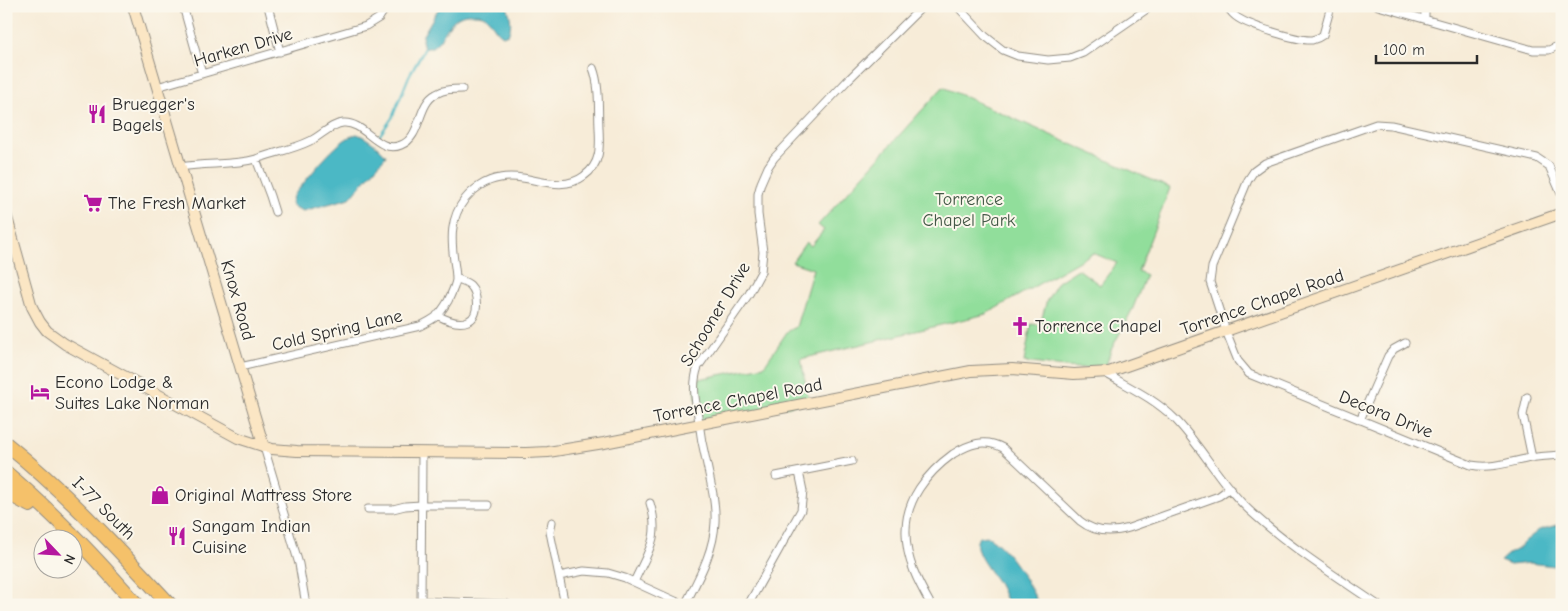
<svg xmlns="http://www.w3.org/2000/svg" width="1568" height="611" font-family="'Comic Neue',sans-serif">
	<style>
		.green { fill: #91de9b; stroke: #5e8463 }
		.water { fill: #4bb8c5; stroke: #3b7278 }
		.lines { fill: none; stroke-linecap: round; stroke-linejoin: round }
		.stream { stroke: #4bb8c5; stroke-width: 2 }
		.street-casing { stroke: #918c82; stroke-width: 9 }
		.secondary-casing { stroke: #918c82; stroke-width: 12 }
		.highway-casing { stroke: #918c82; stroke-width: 16 }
		.street { stroke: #fff; stroke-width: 7 }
		.secondary { stroke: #fbe6c4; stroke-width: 10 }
		.highway { stroke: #f5c16b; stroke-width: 14 }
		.labels { text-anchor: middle; stroke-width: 4; stroke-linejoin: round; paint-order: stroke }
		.street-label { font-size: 18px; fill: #2b2b2b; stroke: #fbf7ec }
		.poi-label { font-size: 18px; fill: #2b2b2b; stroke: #fbf7ec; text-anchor: start }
		.park-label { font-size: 18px; fill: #445847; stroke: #fbf7ec }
	</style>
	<rect width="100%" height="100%" fill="#fbf7ec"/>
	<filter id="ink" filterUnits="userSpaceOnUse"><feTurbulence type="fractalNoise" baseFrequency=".02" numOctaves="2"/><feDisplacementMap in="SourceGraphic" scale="10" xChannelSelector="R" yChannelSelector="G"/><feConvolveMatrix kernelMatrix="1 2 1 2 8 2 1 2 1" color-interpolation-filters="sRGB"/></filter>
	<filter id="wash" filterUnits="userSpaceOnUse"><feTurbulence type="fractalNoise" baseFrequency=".0096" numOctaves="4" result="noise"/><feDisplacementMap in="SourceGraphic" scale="20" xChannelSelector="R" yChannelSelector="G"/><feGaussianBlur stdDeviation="1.12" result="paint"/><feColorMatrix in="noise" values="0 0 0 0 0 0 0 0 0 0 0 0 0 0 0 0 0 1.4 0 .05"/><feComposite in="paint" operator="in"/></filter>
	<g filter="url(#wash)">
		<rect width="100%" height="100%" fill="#f7ecd8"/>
		<path class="green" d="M 943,87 L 1170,188 L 1138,271 L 1146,275 L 1133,308 L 1111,350 L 1106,366 C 1079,371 1051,365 1024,362 L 1031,324 L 1040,325 L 1047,300 L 1058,282 L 1078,269 L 1100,285 L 1117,263 L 1093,253 L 986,314 L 801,359 L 809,402 L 699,424 L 694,380 L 764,366 L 787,332 L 796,327 L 813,269 L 792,262 L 806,242 L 811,246 L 824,230 L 818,225 Z"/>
		<path class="water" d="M 440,6 L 507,6 C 510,15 513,25 508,34 L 503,36 C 494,31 493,22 485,16 C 481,14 477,14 473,14 C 449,11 446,39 432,47 C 430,48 427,48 424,49 L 422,40 L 423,35 Z
			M 357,134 C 366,137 381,148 386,156 L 350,198 L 303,211 L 294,207 L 291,203 L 293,196 C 307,180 337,138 357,134 Z
			M 1557,525 L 1562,525 L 1562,567 L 1530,563 L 1510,565 L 1500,561 L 1508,554 L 1519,548 L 1524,542 L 1539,530 Z
			M 987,536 C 1009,548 1028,582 1039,605 L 1008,605 C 1005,598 1002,590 998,583 C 991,571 970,550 979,537 Z"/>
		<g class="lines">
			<path class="stream" d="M 377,139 L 392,118 L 409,76 L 425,48"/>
		</g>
	</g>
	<g filter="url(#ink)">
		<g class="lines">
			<g class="street-casing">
				<path id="street" d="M 183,6 L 202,74
					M 268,6 L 280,52
					M 957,6 L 985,36 L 1003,50 L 1018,56 L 1048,60 L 1070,58 L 1083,53 L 1147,9
					M 1227,6 C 1230,11 1233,15 1238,18 C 1251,26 1297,41 1312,40 C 1317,39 1319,38 1323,35 L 1331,6
					M 1378,6 L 1533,50 L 1549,50 L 1562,44
					M 1425,19 L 1425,6
					M 157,87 L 366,26 L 379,18 L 387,6
					M 256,159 L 270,196 L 275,212
					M 181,167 C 206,162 231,166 256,159 C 273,153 294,149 310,141 C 321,136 331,124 343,123 C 365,121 378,155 401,145 C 422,137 417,104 436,94 C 444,89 453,89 462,89
					M 1562,196 L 1549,166 L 1537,158 L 1391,125 L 1376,124 L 1265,163 L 1254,171 L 1248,180 L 1212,267 L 1210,282 L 1226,331 L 1238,361 L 1249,374 L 1471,465 C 1491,469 1510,462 1530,458 C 1540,456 1551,456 1562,455
					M 437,315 C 446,320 459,325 468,321 C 480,316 478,293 470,285 C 467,282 460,280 456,278
					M 240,367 L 420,326 C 426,323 432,320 437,316 C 441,312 445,306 448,301 C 451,294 455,287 456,280 C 456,274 455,267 454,261 C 451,239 450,218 465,199 C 473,189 486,180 500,178 C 527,172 559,195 584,176 C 601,164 600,147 599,128 C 598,109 600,86 593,68
					M 1105,373 C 1129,387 1155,399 1175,419 C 1202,447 1220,483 1249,510 C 1288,546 1334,575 1378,605
					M 1527,397 L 1523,415 L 1532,458
					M 1360,420 L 1388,356 L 1394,349 L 1405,343
					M 264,447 L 299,564 L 306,605
					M 776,476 L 852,461
					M 368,509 L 393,509 L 405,506 L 421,505 L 489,505
					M 552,522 L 550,532 L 565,605
					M 559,576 L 584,571 L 608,573 L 625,578 L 684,605
					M 634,582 C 648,551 661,538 650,503
					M 421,601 L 507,604
					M 421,605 L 422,452
					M 685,605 C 698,579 714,552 715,522 C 716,503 711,484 707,465 C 703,449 700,433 698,416 C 695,399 692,384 698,367 L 749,294 L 761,272 L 763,252 L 758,214 L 758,194 L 761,183 L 768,167 L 774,158 L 847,81 L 923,6
					M 748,605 L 801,510 L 803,491 L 799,472
					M 931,605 C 918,582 906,560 906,533 C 905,500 927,473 953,454 C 969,444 985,438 1003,448 L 1080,521 C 1095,533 1112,533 1129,528 L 1219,496 L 1230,488"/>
			</g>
			<g class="secondary-casing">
				<path id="secondary" d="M 133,6 L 264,447
					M 6,214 L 32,307 L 40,322 L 47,331 L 65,344 L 238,438 L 272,449 L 297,451 L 526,453 L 548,452 L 604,443 L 971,371 L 1012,369 L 1074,374 L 1109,372 L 1562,213"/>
			</g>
			<g class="highway-casing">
				<path id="highway" d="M 6,444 C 66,492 118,549 170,605
					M 6,473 C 54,513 96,558 137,605
					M 6,492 L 30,505"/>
			</g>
			<use href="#street" class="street"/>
			<use href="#secondary" class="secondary"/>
			<use href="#highway" class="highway"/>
		</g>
	</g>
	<defs>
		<g id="restaurant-bare" transform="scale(1.5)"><path d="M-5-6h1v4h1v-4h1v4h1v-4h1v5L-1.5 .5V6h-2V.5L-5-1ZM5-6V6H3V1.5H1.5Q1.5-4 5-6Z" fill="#b5179e" stroke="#fbf7ec" stroke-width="2.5" paint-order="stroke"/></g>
		<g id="supermarket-bare" transform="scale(1.5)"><path d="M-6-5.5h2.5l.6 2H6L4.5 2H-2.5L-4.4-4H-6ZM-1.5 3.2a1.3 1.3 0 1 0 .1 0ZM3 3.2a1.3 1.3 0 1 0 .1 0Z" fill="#b5179e" stroke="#fbf7ec" stroke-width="2.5" paint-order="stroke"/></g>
		<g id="church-bare" transform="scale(1.5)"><path d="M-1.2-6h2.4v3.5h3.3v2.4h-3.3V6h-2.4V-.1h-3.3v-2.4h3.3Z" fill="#b5179e" stroke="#fbf7ec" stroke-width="2.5" paint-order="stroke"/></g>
		<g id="hotel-bare" transform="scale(1.5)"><path d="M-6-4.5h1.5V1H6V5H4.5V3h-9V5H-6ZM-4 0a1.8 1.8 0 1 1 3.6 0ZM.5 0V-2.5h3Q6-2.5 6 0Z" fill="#b5179e" stroke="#fbf7ec" stroke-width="2.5" paint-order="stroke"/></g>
		<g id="shop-bare" transform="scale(1.5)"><path d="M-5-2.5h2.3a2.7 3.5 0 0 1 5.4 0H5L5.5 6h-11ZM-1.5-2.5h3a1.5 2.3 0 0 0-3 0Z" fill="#b5179e" stroke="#fbf7ec" stroke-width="2.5" paint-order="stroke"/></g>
	</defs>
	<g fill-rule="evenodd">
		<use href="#restaurant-bare" x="97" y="114"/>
		<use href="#supermarket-bare" x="93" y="203"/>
		<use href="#church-bare" x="1020" y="326"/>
		<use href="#hotel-bare" x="40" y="392"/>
		<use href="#shop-bare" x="160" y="495"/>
		<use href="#restaurant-bare" x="177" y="536"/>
	</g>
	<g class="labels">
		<g class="street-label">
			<text transform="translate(243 47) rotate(-16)" y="6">Harken Drive</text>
			<text transform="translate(238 300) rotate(74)" y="6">Knox Road</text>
			<text transform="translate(1262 302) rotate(-19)" y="6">Torrence Chapel Road</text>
			<text transform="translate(715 314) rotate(-59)" y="6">Schooner Drive</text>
			<text transform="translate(337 330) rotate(-13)" y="6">Cold Spring Lane</text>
			<text transform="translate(738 400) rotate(-11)" y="6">Torrence Chapel Road</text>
			<text transform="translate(1386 414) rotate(22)" y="6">Decora Drive</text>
			<text transform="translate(104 508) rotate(45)" y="6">I-77 South</text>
		</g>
		<g class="poi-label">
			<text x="112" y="110">Bruegger's<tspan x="112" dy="21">Bagels</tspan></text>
			<text x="108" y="209">The Fresh Market</text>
			<text x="1035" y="332">Torrence Chapel</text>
			<text x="55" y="388">Econo Lodge &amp;<tspan x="55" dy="21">Suites Lake Norman</tspan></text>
			<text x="175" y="501">Original Mattress Store</text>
			<text x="192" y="532">Sangam Indian<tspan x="192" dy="21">Cuisine</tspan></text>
		</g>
		<g class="park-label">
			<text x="969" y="205">Torrence<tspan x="969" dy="21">Chapel Park</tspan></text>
		</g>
	</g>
	<rect width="1568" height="611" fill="none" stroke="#fbf7ec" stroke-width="25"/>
	<g transform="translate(58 554) rotate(115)"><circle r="24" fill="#fbf7ec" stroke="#a8a59f"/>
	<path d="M0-4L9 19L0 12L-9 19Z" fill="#b5179e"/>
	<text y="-8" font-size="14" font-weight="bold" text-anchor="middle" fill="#2b2b2b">N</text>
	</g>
	<path d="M1376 55v8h101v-8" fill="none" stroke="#2b2b2b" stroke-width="2.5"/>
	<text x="1383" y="55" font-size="15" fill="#2b2b2b" stroke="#fbf7ec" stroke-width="4" paint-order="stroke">100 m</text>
</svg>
